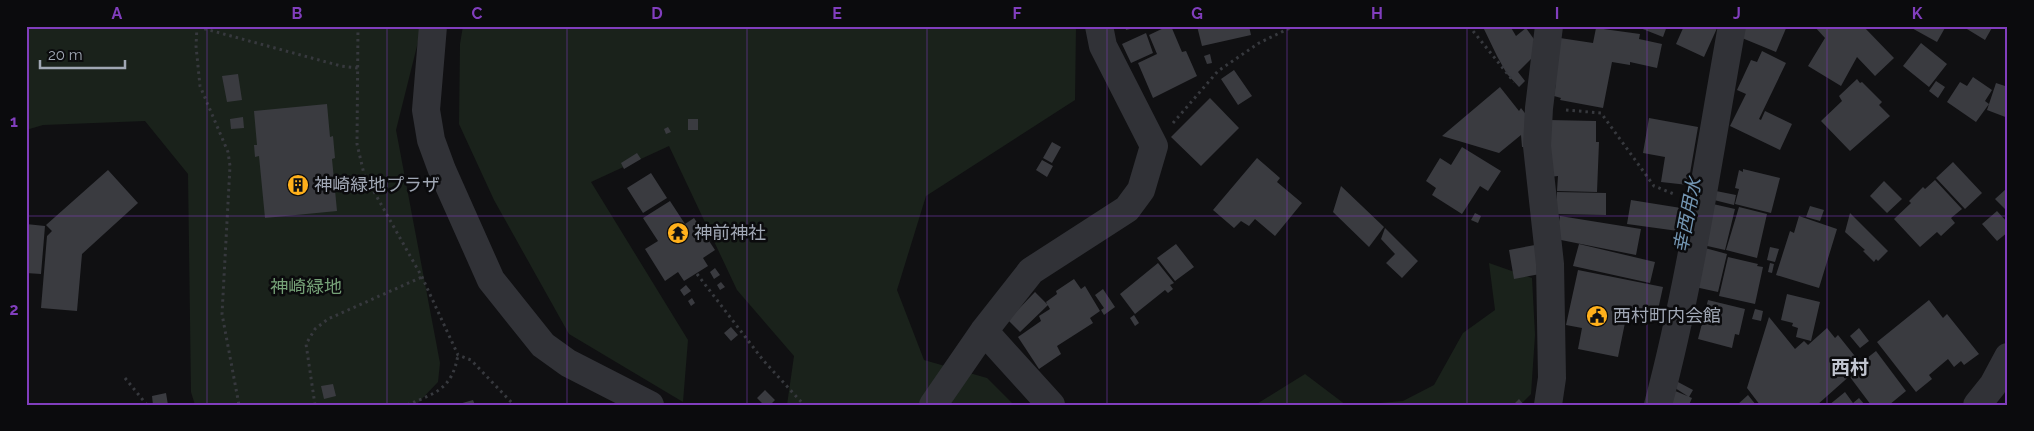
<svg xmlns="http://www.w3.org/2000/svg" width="2034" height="431" font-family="Raleway,'Noto Sans JP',sans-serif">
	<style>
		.green { fill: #1a221b }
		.building { fill: #3a3b40 }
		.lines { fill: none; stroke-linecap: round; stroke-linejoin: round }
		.path { stroke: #37393e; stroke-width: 3; stroke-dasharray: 2.5 4; stroke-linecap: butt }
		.minor { stroke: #313237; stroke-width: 28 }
		.grid { fill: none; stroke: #813ebd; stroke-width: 1; stroke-opacity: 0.55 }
		.labels { text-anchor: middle; stroke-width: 5; stroke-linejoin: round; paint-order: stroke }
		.poi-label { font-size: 18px; fill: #a0a7b4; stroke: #0b0b0d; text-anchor: start }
		.park-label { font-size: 18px; fill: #75a177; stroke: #0b0b0d }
		.water-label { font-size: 19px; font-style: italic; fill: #7396b3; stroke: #0b0b0d }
		.neighbourhood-label { font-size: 19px; font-weight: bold; fill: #c1c5d0; stroke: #0b0b0d }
		.neatline { fill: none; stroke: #813ebd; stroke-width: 2 }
		.grid-label { font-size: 16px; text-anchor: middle; font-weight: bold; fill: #813ebd }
	</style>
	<rect width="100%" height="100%" fill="#101012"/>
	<path class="green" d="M 26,26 L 422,26 L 396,130 L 440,363 L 438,382 L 416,405 L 195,405 L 191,392 L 188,174 L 145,121 L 43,125 L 26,130 Z
		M 463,26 L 1076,26 L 1075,100 L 926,196 L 897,290 L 924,360 L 987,378 L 1014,405 L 787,405 L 794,356 L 737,290 L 669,146 L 591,182 L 688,340 L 683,402 L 569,334 L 494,200 L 459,124 L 460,44 Z
		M 1489,263 L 1532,278 L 1535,335 L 1531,394 L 1520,405 L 1358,405 L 1403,401 L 1434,385 L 1463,333 L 1495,310 Z
		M 1305,374 L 1346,405 L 1255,405 Z"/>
	<path class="building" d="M 1125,26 L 1139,26 L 1139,27 L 1126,30 Z
		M 1168,26 L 1171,26 L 1182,52 L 1186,51 L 1197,76 L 1153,98 L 1138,63 L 1157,54 L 1149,35 Z
		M 1197,26 L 1249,26 L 1251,35 L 1202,46 Z
		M 1485,26 L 1510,26 L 1516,36 L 1526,28 L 1541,49 L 1518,72 L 1525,81 L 1519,87 L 1507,74 L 1497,56 L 1483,27 Z
		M 1635,26 L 1667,26 L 1663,37 Z
		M 1684,26 L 1718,26 L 1704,57 L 1676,44 Z
		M 1746,26 L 1787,26 L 1776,52 L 1742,38 Z
		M 1814,26 L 1863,26 L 1894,58 L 1875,76 L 1857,57 L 1841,86 L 1808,66 L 1825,38 Z
		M 1908,26 L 1946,26 L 1937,42 Z
		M 1962,26 L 1993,26 L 1985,40 Z
		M 1596,28 L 1640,34 L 1639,39 L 1662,44 L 1657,68 L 1630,62 L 1630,65 L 1612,62 L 1603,108 L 1560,100 L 1561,98 L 1554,96 L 1556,82 L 1551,81 L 1560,38 L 1593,43 Z
		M 1146,33 L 1153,53 L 1131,63 L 1122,44 Z
		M 1921,43 L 1947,64 L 1929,87 L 1903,66 Z
		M 1762,51 L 1786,63 L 1759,119 L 1761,120 L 1765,111 L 1792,124 L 1780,150 L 1730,126 L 1746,94 L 1737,90 L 1751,60 L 1757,62 Z
		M 1210,54 L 1212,63 L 1207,64 L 1204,56 Z
		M 1234,70 L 1252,96 L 1238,105 L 1221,79 Z
		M 238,74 L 242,100 L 227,102 L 222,76 Z
		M 1973,77 L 1992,90 L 1985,101 L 1989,104 L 1976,122 L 1947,102 L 1960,82 L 1967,86 Z
		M 1857,79 L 1860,83 L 1862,82 L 1882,102 L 1879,105 L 1890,116 L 1850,151 L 1821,121 L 1842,101 L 1839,96 Z
		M 1936,81 L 1945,87 L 1938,98 L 1929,91 Z
		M 1996,83 L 2008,87 L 2008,118 L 1987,110 Z
		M 1500,87 L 1519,111 L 1521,108 L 1535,126 L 1536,146 L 1522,147 L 1521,135 L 1499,153 L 1442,136 Z
		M 1210,98 L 1239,128 L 1201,166 L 1171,137 Z
		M 327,104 L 330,137 L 333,136 L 335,158 L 332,159 L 337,211 L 265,218 L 259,156 L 255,157 L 254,145 L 257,145 L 254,111 Z
		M 243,117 L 244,128 L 231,129 L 230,119 Z
		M 1649,118 L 1698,127 L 1688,185 L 1661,182 L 1665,157 L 1643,153 Z
		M 688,119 L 698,119 L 698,130 L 688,130 Z
		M 1549,120 L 1596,121 L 1596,142 L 1599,142 L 1597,192 L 1557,191 L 1558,176 L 1549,177 Z
		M 668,127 L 671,132 L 666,134 L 664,129 Z
		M 1052,142 L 1061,147 L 1052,163 L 1043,158 Z
		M 1462,147 L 1501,171 L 1488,191 L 1480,186 L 1462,214 L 1432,195 L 1436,188 L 1426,181 L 1440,158 L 1451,165 Z
		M 637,153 L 641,159 L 624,169 L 621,163 Z
		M 1257,158 L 1280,178 L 1277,182 L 1302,203 L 1275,236 L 1255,219 L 1249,226 L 1241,221 L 1234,228 L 1213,210 Z
		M 1042,160 L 1053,166 L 1047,177 L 1036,170 Z
		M 1953,162 L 1982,193 L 1965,209 L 1936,178 Z
		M 1743,169 L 1780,178 L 1771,213 L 1735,204 L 1739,189 L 1735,188 L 1739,170 L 1743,172 Z
		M 108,170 L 138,203 L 82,254 L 77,311 L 41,308 L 47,236 L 52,231 L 46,225 Z
		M 651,173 L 667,198 L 643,213 L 627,188 Z
		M 1935,180 L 1962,209 L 1951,218 L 1955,223 L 1941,236 L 1937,232 L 1920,247 L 1894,219 L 1911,203 L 1909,201 L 1923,187 L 1925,189 Z
		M 1884,181 L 1902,199 L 1887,213 L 1870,196 Z
		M 1341,186 L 1384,227 L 1369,247 L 1333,212 Z
		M 2006,189 L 2008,190 L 2008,212 L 1995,199 Z
		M 1716,191 L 1736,195 L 1734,205 L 1714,200 Z
		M 1557,192 L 1606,193 L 1606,215 L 1556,214 Z
		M 1631,200 L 1681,208 L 1678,231 L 1627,224 Z
		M 670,201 L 685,224 L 694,218 L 715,250 L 703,258 L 708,266 L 684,281 L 678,272 L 665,281 L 645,249 L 658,241 L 643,218 Z
		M 1713,204 L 1735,209 L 1725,250 L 1703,245 Z
		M 1810,206 L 1824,210 L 1820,221 L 1806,217 Z
		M 1739,207 L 1767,214 L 1757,258 L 1726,250 Z
		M 1997,211 L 2008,223 L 2008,232 L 1997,241 L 1982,224 Z
		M 1475,213 L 1481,216 L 1478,223 L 1471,220 Z
		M 1850,213 L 1888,251 L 1878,261 L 1876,259 L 1874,262 L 1863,251 L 1865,250 L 1845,232 Z
		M 1560,216 L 1641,229 L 1636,255 L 1556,239 Z
		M 1799,216 L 1837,229 L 1819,288 L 1776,275 L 1790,231 L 1794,233 Z
		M 26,224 L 45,226 L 41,274 L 26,273 Z
		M 1385,228 L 1418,261 L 1402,278 L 1386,263 L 1395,254 L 1381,239 Z
		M 1176,244 L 1194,267 L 1175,281 L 1157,258 Z
		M 1579,244 L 1655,262 L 1650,283 L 1573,266 Z
		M 1535,245 L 1540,274 L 1514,279 L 1509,250 Z
		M 1770,247 L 1779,249 L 1775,262 L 1767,260 Z
		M 1705,248 L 1727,254 L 1718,292 L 1695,287 Z
		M 1728,257 L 1758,264 L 1757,266 L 1763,267 L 1755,304 L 1719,296 Z
		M 1158,263 L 1174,283 L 1170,285 L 1173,289 L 1168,293 L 1165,290 L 1135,314 L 1120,294 Z
		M 1770,263 L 1774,264 L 1772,273 L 1768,272 Z
		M 715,268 L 720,275 L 714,279 L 710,272 Z
		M 1578,270 L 1663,287 L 1656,319 L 1627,313 L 1618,357 L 1578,349 L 1582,328 L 1566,325 Z
		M 1074,279 L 1081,289 L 1085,286 L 1100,311 L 1090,318 L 1093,323 L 1057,346 L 1061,354 L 1039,369 L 1018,337 L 1041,321 L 1039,316 L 1050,309 L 1046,302 L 1057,294 L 1056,291 Z
		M 721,282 L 725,287 L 720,290 L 717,285 Z
		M 686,285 L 691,291 L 684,296 L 680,290 Z
		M 1103,289 L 1115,307 L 1104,315 L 1101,310 L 1104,308 L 1095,295 Z
		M 1035,292 L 1048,305 L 1020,332 L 1008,320 Z
		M 1787,294 L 1820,302 L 1811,341 L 1796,337 L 1798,328 L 1792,326 L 1793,323 L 1781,320 Z
		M 692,298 L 695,303 L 691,306 L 688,301 Z
		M 1708,300 L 1745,309 L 1739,335 L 1735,334 L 1732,348 L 1698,339 Z
		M 1929,300 L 1943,318 L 1947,314 L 1979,354 L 1964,365 L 1961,361 L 1954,367 L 1948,359 L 1929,375 L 1932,379 L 1916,392 L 1877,342 Z
		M 1755,309 L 1763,311 L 1761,321 L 1752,319 Z
		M 1134,315 L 1139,323 L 1135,326 L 1130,318 Z
		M 1769,317 L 1795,349 L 1804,341 L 1808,345 L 1827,328 L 1835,338 L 1838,335 L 1862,365 L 1817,405 L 1760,405 L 1747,388 Z
		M 731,327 L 738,335 L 731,341 L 724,333 Z
		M 1859,328 L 1869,341 L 1860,348 L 1850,336 Z
		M 1876,351 L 1906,391 L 1889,405 L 1871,405 L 1850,377 L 1864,365 L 1862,362 Z
		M 1678,382 L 1693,390 L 1689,397 L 1675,388 Z
		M 333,384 L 336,396 L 324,399 L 321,386 Z
		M 765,390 L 775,400 L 770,405 L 764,405 L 757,398 Z
		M 1673,390 L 1692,398 L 1689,405 L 1668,405 Z
		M 1845,392 L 1853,403 L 1859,398 L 1865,405 L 1829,405 Z
		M 166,393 L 168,405 L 153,405 L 152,396 Z
		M 1748,395 L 1756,405 L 1737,405 Z
		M 1519,399 L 1524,405 L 1513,405 Z
		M 473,400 L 475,405 L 459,405 L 459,404 Z"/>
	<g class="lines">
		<path class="path" d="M 197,26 L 196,46 L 200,86 L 228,152 L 230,166 L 222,314 L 239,405
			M 358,26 L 357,144 L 364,174 L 422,277 L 458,355 L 471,360 L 514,405
			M 1469,26 L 1514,82
			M 198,27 L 341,66 L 358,68
			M 1566,110 L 1601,113 L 1654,186 L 1674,194
			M 1173,123 L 1218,71 L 1259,43 L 1294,26
			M 697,274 L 763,360 L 804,405
			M 125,378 L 147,405
			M 315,405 L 306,344 L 315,329 L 328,319 L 422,277
			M 407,405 C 436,393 452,389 458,355"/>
		<path class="minor" d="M 433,26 L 426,110 L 431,140 L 442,170 L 491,280 L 543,345 L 568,363 L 650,405
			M 984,331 L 1051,405
			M 933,405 L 984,331 L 1031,271 L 1127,209 L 1141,190 L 1154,146 L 1103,46 L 1099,26
			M 1548,405 L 1552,378 L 1550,264 L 1537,146 L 1539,108 L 1549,26
			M 1658,405 C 1691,281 1709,153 1732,26
			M 1977,405 L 1993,385 L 2008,357"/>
	</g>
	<path class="grid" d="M 207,26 L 207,405M 387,26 L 387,405M 567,26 L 567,405M 747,26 L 747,405M 927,26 L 927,405M 1107,26 L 1107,405M 1287,26 L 1287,405M 1467,26 L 1467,405M 1647,26 L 1647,405M 1827,26 L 1827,405M 26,216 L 2008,216"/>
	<defs>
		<g id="building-disc" transform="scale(1.125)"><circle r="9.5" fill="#ffb01b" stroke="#0b0b0d"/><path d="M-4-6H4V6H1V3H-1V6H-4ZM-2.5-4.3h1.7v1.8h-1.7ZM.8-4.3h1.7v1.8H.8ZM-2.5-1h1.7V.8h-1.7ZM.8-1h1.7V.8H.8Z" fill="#111"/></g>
		<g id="temple-disc" transform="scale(1.125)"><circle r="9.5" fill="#ffb01b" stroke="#0b0b0d"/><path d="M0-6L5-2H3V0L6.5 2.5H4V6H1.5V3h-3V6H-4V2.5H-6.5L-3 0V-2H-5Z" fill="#111"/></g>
		<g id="civic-disc" transform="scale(1.125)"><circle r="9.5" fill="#ffb01b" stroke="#0b0b0d"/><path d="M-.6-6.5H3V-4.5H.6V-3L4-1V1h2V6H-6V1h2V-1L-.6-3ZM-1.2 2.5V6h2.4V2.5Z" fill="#111"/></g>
	</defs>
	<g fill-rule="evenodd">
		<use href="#building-disc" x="298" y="185"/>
		<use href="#temple-disc" x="678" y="233"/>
		<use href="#civic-disc" x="1597" y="316"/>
	</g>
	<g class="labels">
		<g class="poi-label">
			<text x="314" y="191">神崎緑地プラザ</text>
			<text x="694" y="239">神前神社</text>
			<text x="1613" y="322">西村町内会館</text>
		</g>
		<g class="park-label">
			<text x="306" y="293">神崎緑地</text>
		</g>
		<g class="water-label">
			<text transform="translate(1687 215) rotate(-79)" y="7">幸西用水</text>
		</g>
		<g class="neighbourhood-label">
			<text x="1850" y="374">西村</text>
		</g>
	</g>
	<rect width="2034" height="431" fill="none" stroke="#0b0b0d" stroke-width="55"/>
	<path d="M40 60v8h85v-8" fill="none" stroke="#a0a7b4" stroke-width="2.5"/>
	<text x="48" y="60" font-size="15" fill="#a0a7b4" stroke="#0b0b0d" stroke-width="4" paint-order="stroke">20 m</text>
	<rect x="28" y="28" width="1978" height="376" class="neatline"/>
	<g class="grid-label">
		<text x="117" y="19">A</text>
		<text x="297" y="19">B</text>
		<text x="477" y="19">C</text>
		<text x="657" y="19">D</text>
		<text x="837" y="19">E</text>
		<text x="1017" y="19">F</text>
		<text x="1197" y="19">G</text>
		<text x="1377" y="19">H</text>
		<text x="1557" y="19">I</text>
		<text x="1737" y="19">J</text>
		<text x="1917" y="19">K</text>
		<text x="14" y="127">1</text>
		<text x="14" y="315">2</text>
	</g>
</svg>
